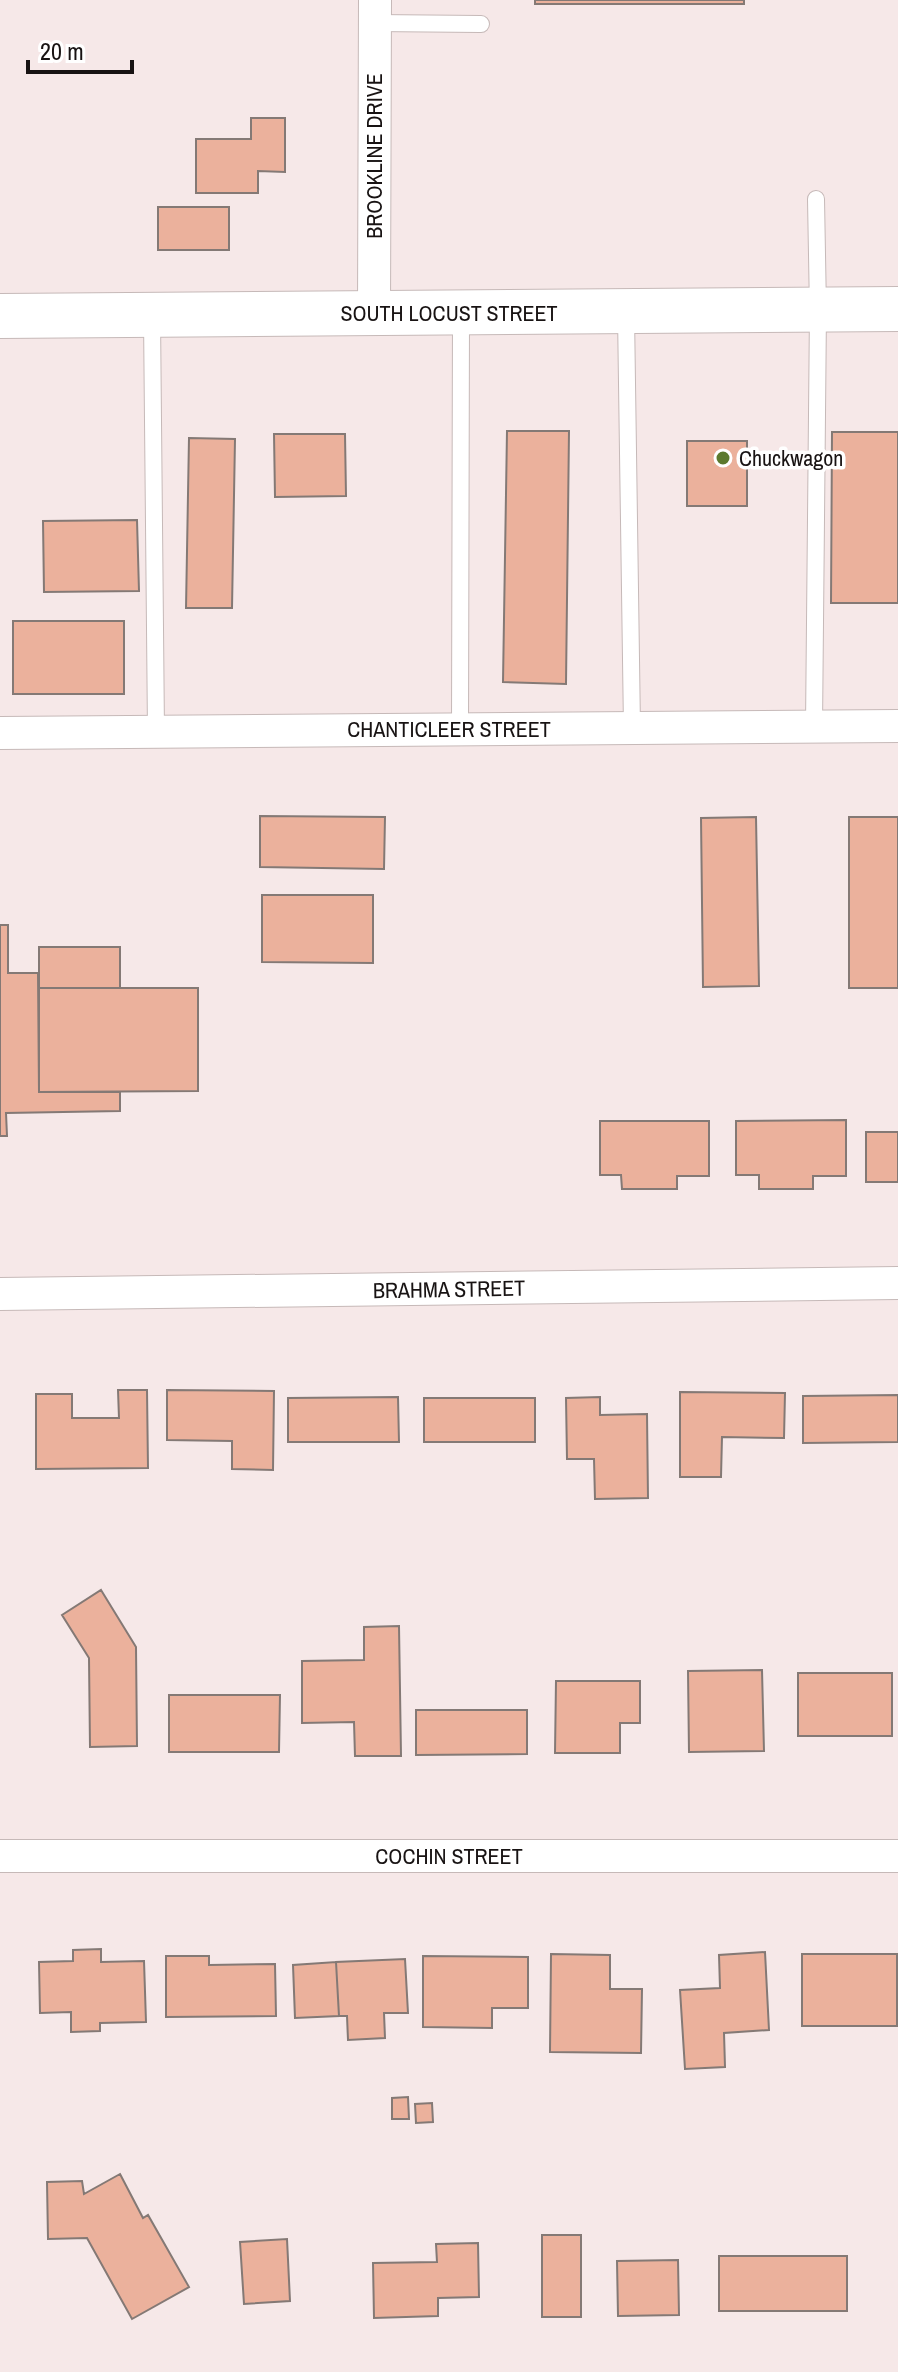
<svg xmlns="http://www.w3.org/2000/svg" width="898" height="2372" font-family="'Archivo Narrow',sans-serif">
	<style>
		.building { fill: #ebb19c; stroke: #847975; stroke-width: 2 }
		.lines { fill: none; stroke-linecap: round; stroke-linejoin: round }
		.service-casing { stroke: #c6b9b8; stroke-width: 18 }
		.minor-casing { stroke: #c6b9b8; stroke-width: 34 }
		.primary-casing { stroke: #c6b9b8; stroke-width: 46 }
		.service { stroke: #fff; stroke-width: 16 }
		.minor { stroke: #fff; stroke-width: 32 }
		.primary { stroke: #fff; stroke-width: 44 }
		.poi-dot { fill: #5c792e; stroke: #fff; stroke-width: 3 }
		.labels { text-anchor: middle; stroke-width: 7; stroke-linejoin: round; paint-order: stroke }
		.street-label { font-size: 22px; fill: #181313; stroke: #fff }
		.poi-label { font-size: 22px; fill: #181313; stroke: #fff; text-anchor: start }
	</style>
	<rect width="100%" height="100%" fill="#f6e8e8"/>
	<path class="building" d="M 535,0 L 744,0 L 744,4 L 535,4 Z
		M 251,118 L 285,118 L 285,172 L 258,171 L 258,193 L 196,193 L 196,139 L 251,139 Z
		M 158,207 L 229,207 L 229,250 L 158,250 Z
		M 507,431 L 569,431 L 566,684 L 503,682 Z
		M 832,432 L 898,432 L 898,603 L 831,603 Z
		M 274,434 L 345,434 L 346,496 L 275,497 Z
		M 189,438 L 235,439 L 232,608 L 186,608 Z
		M 687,441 L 747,441 L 747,506 L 687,506 Z
		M 137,520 L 139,591 L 44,592 L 43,521 Z
		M 13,621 L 124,621 L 124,694 L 13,694 Z
		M 260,816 L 385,817 L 384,869 L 260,867 Z
		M 756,817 L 759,986 L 703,987 L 701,818 Z
		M 849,817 L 898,817 L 898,988 L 849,988 Z
		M 262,895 L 373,895 L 373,963 L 262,962 Z
		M 0,925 L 8,925 L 8,973 L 38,973 L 39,1092 L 120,1092 L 120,1111 L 6,1113 L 7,1136 L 0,1136 Z
		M 39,947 L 120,947 L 120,988 L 39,988 Z
		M 39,988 L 198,988 L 198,1091 L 39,1092 Z
		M 846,1120 L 846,1176 L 813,1176 L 813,1189 L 759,1189 L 759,1175 L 736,1175 L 736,1121 Z
		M 600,1121 L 709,1121 L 709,1176 L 677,1176 L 677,1189 L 622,1189 L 621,1175 L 600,1175 Z
		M 866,1132 L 898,1132 L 898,1182 L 866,1182 Z
		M 118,1390 L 147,1390 L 148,1468 L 36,1469 L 36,1394 L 72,1394 L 72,1418 L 119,1418 Z
		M 167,1390 L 274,1391 L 273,1470 L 232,1469 L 232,1441 L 167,1440 Z
		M 680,1392 L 785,1393 L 784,1438 L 722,1437 L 721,1477 L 680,1477 Z
		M 898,1395 L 898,1442 L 803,1443 L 803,1396 Z
		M 398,1397 L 399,1442 L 288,1442 L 288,1398 Z
		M 600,1397 L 600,1415 L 647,1414 L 648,1498 L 595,1499 L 594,1459 L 567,1459 L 566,1398 Z
		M 424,1398 L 535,1398 L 535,1442 L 424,1442 Z
		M 101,1590 L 136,1647 L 137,1746 L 90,1747 L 89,1658 L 62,1615 Z
		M 399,1626 L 401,1756 L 355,1756 L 354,1722 L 302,1723 L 302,1661 L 364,1660 L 364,1627 Z
		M 762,1670 L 764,1751 L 689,1752 L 688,1671 Z
		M 798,1673 L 892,1673 L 892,1736 L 798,1736 Z
		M 556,1681 L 640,1681 L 640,1723 L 620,1723 L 620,1753 L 555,1753 Z
		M 169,1695 L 280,1695 L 279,1752 L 169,1752 Z
		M 416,1710 L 527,1710 L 527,1754 L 416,1755 Z
		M 101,1949 L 101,1962 L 144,1961 L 146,2022 L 100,2023 L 100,2031 L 71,2032 L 71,2012 L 40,2013 L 39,1962 L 73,1961 L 73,1950 Z
		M 765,1952 L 769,2030 L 724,2033 L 725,2067 L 685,2069 L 680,1990 L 720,1988 L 719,1955 Z
		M 551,1954 L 610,1955 L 610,1989 L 642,1989 L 641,2053 L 550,2052 Z
		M 802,1954 L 897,1954 L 897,2026 L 802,2026 Z
		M 166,1956 L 209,1956 L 209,1965 L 275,1964 L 276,2016 L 166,2017 Z
		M 423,1956 L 528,1957 L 528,2008 L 492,2008 L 492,2028 L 423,2027 Z
		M 405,1959 L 408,2013 L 384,2013 L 385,2038 L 348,2040 L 347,2016 L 339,2016 L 336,1962 Z
		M 336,1962 L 339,2016 L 295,2018 L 293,1965 Z
		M 408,2097 L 409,2119 L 392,2119 L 392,2098 Z
		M 432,2103 L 433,2122 L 416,2123 L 415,2104 Z
		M 120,2174 L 143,2218 L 148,2215 L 189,2287 L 132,2319 L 87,2238 L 48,2239 L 47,2182 L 82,2181 L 84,2194 Z
		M 542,2235 L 581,2235 L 581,2317 L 542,2317 Z
		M 287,2239 L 290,2301 L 244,2304 L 240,2242 Z
		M 478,2243 L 479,2297 L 438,2298 L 438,2316 L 374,2318 L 373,2263 L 437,2262 L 436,2244 Z
		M 719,2256 L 847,2256 L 847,2311 L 719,2311 Z
		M 678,2260 L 679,2315 L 618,2316 L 617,2261 Z"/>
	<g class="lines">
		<g class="service-casing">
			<path id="service" d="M 374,23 L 481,24
				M 626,314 L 632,728
				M 152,317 L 156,732
				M 814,727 L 818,310 L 816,199
				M 460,729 L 461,315"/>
		</g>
		<g class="minor-casing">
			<path id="minor" d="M 374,313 L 375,0
				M 0,733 L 898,726
				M 0,1294 L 898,1283
				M 0,1856 L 898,1856"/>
		</g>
		<g class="primary-casing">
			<path id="primary" d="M 0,316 L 898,309"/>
		</g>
		<use href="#service" class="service"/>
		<use href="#minor" class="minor"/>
		<use href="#primary" class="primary"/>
	</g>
	<circle class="poi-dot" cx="723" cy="458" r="8"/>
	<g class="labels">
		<g class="street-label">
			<text transform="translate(374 156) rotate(-90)" y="8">BROOKLINE DRIVE</text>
			<text x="449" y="321">SOUTH LOCUST STREET</text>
			<text x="449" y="737">CHANTICLEER STREET</text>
			<text transform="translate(449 1289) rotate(-1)" y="8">BRAHMA STREET</text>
			<text x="449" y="1864">COCHIN STREET</text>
		</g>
		<g class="poi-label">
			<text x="739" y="466">Chuckwagon</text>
		</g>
	</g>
	<path d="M28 60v12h104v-12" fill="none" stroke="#181313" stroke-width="4"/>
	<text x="40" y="60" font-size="24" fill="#181313" stroke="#ffffff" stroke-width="6" paint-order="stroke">20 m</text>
</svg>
